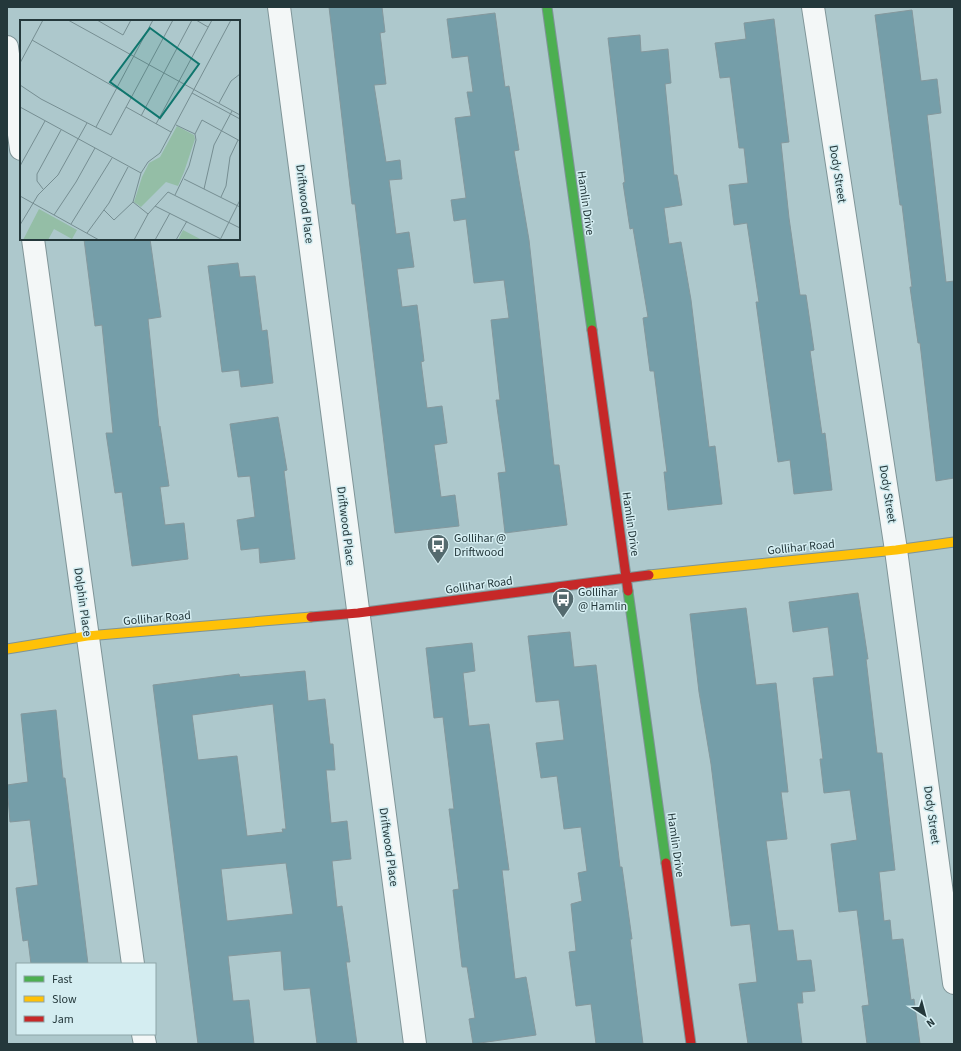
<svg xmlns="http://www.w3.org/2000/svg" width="961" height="1051" font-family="'Source Sans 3',sans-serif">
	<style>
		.building { fill: #759ea9; stroke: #84989d; fill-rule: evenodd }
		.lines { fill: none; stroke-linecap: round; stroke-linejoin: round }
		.street-casing { stroke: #7f9497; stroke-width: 24 }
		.fast-casing { stroke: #7f9497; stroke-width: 11 }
		.slow-casing { stroke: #7f9497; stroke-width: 11 }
		.jam-casing { stroke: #7f9497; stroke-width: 11 }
		.street { stroke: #f3f7f7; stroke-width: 22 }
		.fast { stroke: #4caf50; stroke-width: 9 }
		.slow { stroke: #ffc107; stroke-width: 9 }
		.jam { stroke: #c62828; stroke-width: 9 }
		.labels { text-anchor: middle; stroke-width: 3; stroke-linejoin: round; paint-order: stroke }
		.street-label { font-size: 12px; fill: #24383b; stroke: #d4edf1 }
		.poi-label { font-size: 12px; fill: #24383b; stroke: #d4edf1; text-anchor: start }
		.inset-road { fill: none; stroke: #768e92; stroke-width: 1 }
		.view { fill: #0f766e; fill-opacity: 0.15; stroke: #0f766e; stroke-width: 2 }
		.inset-edge { fill: none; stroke: #24383b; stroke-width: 2 }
	</style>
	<rect width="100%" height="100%" fill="#adc8cc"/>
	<path class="building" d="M 329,7 L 382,7 L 385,32 L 380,33 L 386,84 L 374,85 L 386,162 L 400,160 L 402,179 L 389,180 L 396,234 L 409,232 L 414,267 L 397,269 L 402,307 L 417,305 L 424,361 L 421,362 L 427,408 L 442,406 L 447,443 L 434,445 L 441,497 L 455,495 L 459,526 L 395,533 L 355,204 L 352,204 Z
		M 912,10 L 921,81 L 937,79 L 941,113 L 927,115 L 946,282 L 954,281 L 954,478 L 936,481 L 920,343 L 918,343 L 910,287 L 912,287 L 902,205 L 900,205 L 875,15 Z
		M 495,13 L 505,87 L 509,86 L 519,150 L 514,151 L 529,240 L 554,465 L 559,465 L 567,525 L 505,533 L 498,473 L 506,472 L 496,400 L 500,400 L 491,320 L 509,318 L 504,280 L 474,283 L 466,219 L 454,221 L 451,200 L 466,198 L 455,118 L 471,116 L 467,92 L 473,92 L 468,56 L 452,58 L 447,19 Z
		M 774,19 L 789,142 L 781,143 L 789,218 L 800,295 L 806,295 L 814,350 L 810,351 L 822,434 L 825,433 L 832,490 L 794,494 L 790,460 L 778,462 L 756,302 L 759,302 L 747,223 L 734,225 L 729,185 L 748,183 L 744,148 L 739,148 L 730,77 L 720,78 L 715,43 L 746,39 L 744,23 Z
		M 640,35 L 641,52 L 668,49 L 671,83 L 665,84 L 674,175 L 677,175 L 682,205 L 664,208 L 669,244 L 681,242 L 691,300 L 709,447 L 715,446 L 722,504 L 668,510 L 664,472 L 667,472 L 654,371 L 650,371 L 643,318 L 648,317 L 633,228 L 630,229 L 623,183 L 625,182 L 608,38 Z
		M 84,239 L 150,239 L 161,317 L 148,319 L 159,427 L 160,426 L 169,486 L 160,487 L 165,525 L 184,523 L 188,559 L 132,566 L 122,492 L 115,493 L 106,433 L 113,433 L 102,325 L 95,326 Z
		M 238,263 L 240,277 L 255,276 L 262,331 L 267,330 L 273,383 L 241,387 L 239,370 L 222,372 L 208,266 Z
		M 278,417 L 287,470 L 284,471 L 295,559 L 260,563 L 259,548 L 241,550 L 237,520 L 255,517 L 250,476 L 238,477 L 230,424 Z
		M 858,593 L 868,659 L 866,659 L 877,753 L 882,753 L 895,870 L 879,872 L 884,921 L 890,920 L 892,940 L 903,939 L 911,1000 L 914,999 L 920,1044 L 867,1044 L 862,1006 L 869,1005 L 857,910 L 839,912 L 831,844 L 857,840 L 850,790 L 824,793 L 820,759 L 823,759 L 813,678 L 834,676 L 828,627 L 793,632 L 789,602 Z
		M 746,608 L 756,685 L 776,683 L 788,792 L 781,792 L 787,839 L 766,841 L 778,931 L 793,930 L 797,961 L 811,960 L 815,991 L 802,992 L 803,1003 L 797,1003 L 802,1044 L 748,1044 L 739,984 L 757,982 L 750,924 L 731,926 L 711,764 L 699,692 L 690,614 Z
		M 570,632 L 574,667 L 596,665 L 620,867 L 622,867 L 632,939 L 630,939 L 643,1044 L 596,1044 L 591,1004 L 576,1006 L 569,952 L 576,951 L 571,904 L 582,901 L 578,873 L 587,871 L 581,827 L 564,829 L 557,776 L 541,778 L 536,743 L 564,740 L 559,700 L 536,702 L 528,636 Z
		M 472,643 L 475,671 L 463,673 L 469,726 L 489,724 L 509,870 L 502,870 L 515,979 L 526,977 L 536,1035 L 473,1044 L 469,1019 L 475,1018 L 467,967 L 462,967 L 453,890 L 459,889 L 449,809 L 454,809 L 443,717 L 434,718 L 426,648 Z
		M 305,671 L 308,701 L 325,699 L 330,744 L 333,744 L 335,770 L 326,770 L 331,823 L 347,821 L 351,859 L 332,861 L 337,907 L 342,906 L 350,962 L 346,962 L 357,1044 L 317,1044 L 310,988 L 284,990 L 281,951 L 228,956 L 233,1001 L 249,1000 L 254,1044 L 198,1044 L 153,685 L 239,674 L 240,677 ZM 273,704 L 286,829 L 282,829 L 283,832 L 247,836 L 237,756 L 198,760 L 192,715 ZM 286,863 L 293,914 L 227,921 L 221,869 Z
		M 56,710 L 63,778 L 65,778 L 88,964 L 31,964 L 28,940 L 23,941 L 16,888 L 38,885 L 30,820 L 10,822 L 7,785 L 28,782 L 21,714 Z"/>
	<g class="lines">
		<g class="street-casing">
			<path id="street" d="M 279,7 L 415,1044
				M 813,7 L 896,550 L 954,983
				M 7,47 L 21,149
				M 33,239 L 133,964
				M 143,1034 L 145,1044"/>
		</g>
		<g class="fast-casing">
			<path id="fast" d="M 547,7 L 592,330
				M 628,591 L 666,863"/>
		</g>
		<g class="slow-casing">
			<path id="slow" d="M 649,575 L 896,550 L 954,542
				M 7,649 L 87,636 L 311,617"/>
		</g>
		<g class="jam-casing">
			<path id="jam" d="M 592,330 L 628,591
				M 311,617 L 358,613 L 649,575
				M 666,863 L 691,1044"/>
		</g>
		<use href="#street" class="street"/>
		<use href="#fast" class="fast"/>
		<use href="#slow" class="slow"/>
		<use href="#jam" class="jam"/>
	</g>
	<defs>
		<g id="bus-pin" transform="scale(1.15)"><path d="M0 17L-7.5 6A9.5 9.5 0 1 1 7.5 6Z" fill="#546a6e" stroke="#d4edf1"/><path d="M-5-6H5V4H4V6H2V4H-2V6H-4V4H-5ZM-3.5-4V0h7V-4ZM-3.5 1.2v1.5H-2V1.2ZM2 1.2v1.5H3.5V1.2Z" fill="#fff"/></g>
	</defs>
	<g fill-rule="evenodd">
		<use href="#bus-pin" x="438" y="545"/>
		<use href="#bus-pin" x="563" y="599"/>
	</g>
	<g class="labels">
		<g class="street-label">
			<text transform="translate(838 174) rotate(81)" y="4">Dody Street</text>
			<text transform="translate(586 203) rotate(82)" y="4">Hamlin Drive</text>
			<text transform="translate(305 204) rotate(83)" y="4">Driftwood Place</text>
			<text transform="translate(888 494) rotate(81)" y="4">Dody Street</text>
			<text transform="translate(631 524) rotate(82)" y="4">Hamlin Drive</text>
			<text transform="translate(346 526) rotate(83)" y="4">Driftwood Place</text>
			<text transform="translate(801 547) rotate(-6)" y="4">Gollihar Road</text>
			<text transform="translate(479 585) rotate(-8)" y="4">Gollihar Road</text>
			<text transform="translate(83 602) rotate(82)" y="4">Dolphin Place</text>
			<text transform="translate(157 618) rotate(-5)" y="4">Gollihar Road</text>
			<text transform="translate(932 815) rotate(82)" y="4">Dody Street</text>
			<text transform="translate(676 845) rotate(82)" y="4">Hamlin Drive</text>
			<text transform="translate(389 847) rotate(82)" y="4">Driftwood Place</text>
		</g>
		<g class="poi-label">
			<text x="454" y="542">Gollihar @<tspan x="454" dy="14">Driftwood</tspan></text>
			<text x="578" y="596">Gollihar<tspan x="578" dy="14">@ Hamlin</tspan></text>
		</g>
	</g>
	<g transform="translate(20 20)">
		<rect width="220" height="220" fill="#adc8cc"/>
		<path d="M 157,106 L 174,115 L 175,119 L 164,152 L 158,166 L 146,162 L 121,187 L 114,182 L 122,157 L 129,143 L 140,137 ZM 19,189 L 57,210 L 52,219 L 34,209 L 28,220 L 3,220 ZM 163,210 L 182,220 L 158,220 Z" fill="#94bea6"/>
		<path class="inset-road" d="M 48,0 L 220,95M 77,0 L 103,15 L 111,0M 176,0 L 188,7M 12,20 L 112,77M 0,43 L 23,0M 0,65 L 21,79 L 91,115 L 153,0M 172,73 L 220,99M 199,83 L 211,61 L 220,54M 0,87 L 121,153M 106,87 L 151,112M 121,96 L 172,0M 136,104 L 192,0M 156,105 L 175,114M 76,107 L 133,0M 0,146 L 25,101M 164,159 L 220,187M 23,169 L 17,161 L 17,154 L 41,110M 184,169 L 194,125 L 212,91M 155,175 L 169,146 L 176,120 L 175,114 L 182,100 L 220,121M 0,176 L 79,220M 201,177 L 206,166 L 210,137 L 218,120M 113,182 L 128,194M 135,186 L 203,220M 84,190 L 94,200 L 113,182 L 121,153 L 128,142 L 140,133 L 211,0M 34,195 L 56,162 L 75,128M 51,204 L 92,138M 0,205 L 18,175 L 38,155 L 67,103M 67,213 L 89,183 L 108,147M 201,218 L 220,180M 114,220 L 128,194 L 148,172 L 220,208M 135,220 L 150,193M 156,220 L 167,201"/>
		<path class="view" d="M 130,8 L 179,44 L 140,98 L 90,62 Z"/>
		<rect width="220" height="220" class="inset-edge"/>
	</g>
	<rect width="961" height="1051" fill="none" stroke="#24383b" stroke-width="16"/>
	<rect x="16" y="963" width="140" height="72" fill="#d4edf1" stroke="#8ea5a8"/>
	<rect x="24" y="976" width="20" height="6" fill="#4caf50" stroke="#8ea5a8"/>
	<text x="52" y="983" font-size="12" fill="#24383b">Fast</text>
	<rect x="24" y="996" width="20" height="6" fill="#ffc107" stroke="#8ea5a8"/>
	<text x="52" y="1003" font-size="12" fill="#24383b">Slow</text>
	<rect x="24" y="1016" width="20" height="6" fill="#c62828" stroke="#8ea5a8"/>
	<text x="52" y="1023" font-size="12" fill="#24383b">Jam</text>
	<g transform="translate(925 1015) rotate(144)" stroke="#d4edf1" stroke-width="3" paint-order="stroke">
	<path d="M0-3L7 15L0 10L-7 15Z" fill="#24383b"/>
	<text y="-6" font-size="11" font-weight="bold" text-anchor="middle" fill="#24383b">N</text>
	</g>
</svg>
